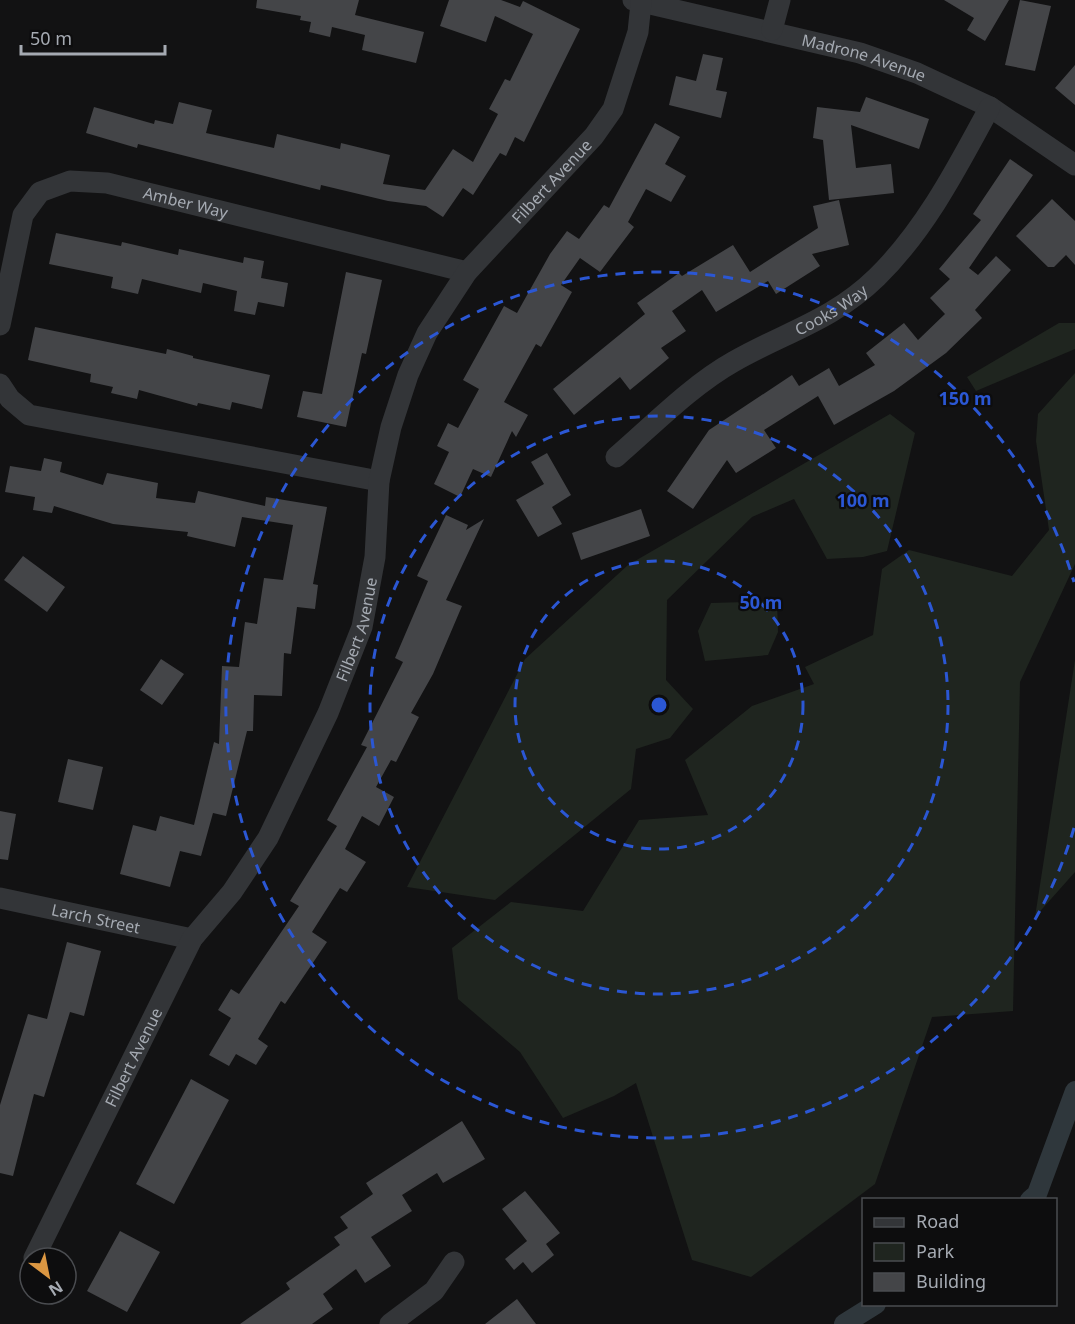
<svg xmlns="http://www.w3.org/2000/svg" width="1075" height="1324" font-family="'Noto Sans',sans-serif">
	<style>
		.green { fill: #1f251f }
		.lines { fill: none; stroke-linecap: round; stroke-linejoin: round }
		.canal { stroke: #2f373c; stroke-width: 20 }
		.building { fill: #444548 }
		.minor { stroke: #333538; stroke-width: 21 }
		.ring { fill: none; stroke: #2b57d4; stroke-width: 3; stroke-dasharray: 10 8 }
		.labels { text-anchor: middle; stroke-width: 4.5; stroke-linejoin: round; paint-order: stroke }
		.street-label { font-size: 16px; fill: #a5aab2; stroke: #0d0d0e }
		.centre { fill: #2b57d4; stroke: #0d0d0e; stroke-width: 3 }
		.ring-label { font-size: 18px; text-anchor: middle; font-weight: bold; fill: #2b57d4; stroke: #0d0d0e; stroke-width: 4.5; stroke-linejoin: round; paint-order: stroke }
	</style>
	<rect width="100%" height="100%" fill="#121213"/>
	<path class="green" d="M 1059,323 L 1075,323 L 1075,349 L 976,391 L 967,377 Z
		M 1075,373 L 1075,564 L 1020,682 L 1013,1011 L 932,1017 L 875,1184 L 751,1277 L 692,1260 L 636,1083 L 614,1096 L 563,1118 L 520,1052 L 458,999 L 452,948 L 511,902 L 583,911 L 639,820 L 708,815 L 685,760 L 752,706 L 814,684 L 805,667 L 873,635 L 882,569 L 909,550 L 1012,576 L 1049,530 L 1036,441 L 1038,414 Z
		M 890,414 L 915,433 L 887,551 L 863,557 L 827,559 L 794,499 L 752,517 L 667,600 L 666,680 L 693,709 L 670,738 L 636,749 L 631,789 L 495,900 L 407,887 L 525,659 L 628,565 Z
		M 777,601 L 778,632 L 768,655 L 705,661 L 698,631 L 711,603 Z
		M 1075,660 L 1075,872 L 1035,917 Z"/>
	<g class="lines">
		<path class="canal" d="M 1030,1200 L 1037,1194 L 1075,1091
			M 844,1324 L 876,1304"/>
	</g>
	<path class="building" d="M 257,0 L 359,0 L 355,15 L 424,32 L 416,63 L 362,50 L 365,35 L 332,27 L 330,37 L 309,32 L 311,22 L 300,20 L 301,16 L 256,8 Z
		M 449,0 L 501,0 L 520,7 L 523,1 L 580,29 L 524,142 L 515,137 L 506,156 L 500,153 L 473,195 L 463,188 L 443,217 L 426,206 L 388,201 L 321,185 L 320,190 L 138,144 L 137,148 L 86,133 L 94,107 L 154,124 L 155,120 L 173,124 L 179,102 L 212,110 L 206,133 L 274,148 L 277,134 L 340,149 L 341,143 L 390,155 L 383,184 L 425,190 L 453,149 L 473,162 L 498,114 L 489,109 L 505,79 L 510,81 L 533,34 L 495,16 L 486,42 L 440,26 Z
		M 944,0 L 1009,0 L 985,41 L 967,30 L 974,18 Z
		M 1020,0 L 1051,6 L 1035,71 L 1005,65 Z
		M 703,54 L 723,58 L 716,90 L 727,92 L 721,118 L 669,105 L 676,76 L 696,81 Z
		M 1075,65 L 1075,105 L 1055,88 Z
		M 866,97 L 929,119 L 919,149 L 851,125 L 856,168 L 891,164 L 894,193 L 829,200 L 823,140 L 813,138 L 817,107 L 860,112 Z
		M 655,123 L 680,137 L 665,164 L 686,176 L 671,202 L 646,189 L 628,222 L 634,227 L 600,272 L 580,258 L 561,285 L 572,292 L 541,347 L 536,344 L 504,402 L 528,415 L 516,437 L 512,431 L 491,477 L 473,469 L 460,497 L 434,484 L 449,452 L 437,446 L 448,423 L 458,428 L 479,389 L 463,380 L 504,306 L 517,313 L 550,254 L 567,231 L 579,239 L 604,205 L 609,208 Z
		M 1010,159 L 1033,175 L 969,268 L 978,275 L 996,256 L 1011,270 L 975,310 L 982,318 L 946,353 L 894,391 L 834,425 L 818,396 L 764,430 L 776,448 L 736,473 L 727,460 L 693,509 L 667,491 L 709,430 L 792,375 L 799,386 L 829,368 L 839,386 L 875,365 L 866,353 L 904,323 L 918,340 L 945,314 L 930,298 L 950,279 L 939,269 L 981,220 L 973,214 Z
		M 1052,199 L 1075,221 L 1075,265 L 1066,255 L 1054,267 L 1048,267 L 1016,236 Z
		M 839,200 L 849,245 L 812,254 L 820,266 L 776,294 L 768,281 L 716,312 L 702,290 L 672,311 L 686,331 L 661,348 L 669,358 L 630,390 L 620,377 L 574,415 L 553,389 L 645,314 L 637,303 L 679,273 L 682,276 L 733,245 L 750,272 L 818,228 L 813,206 Z
		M 56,233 L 121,246 L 122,242 L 178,255 L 179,249 L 243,263 L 244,257 L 264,261 L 261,278 L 288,283 L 284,307 L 258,302 L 255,315 L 234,311 L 237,291 L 203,283 L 201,293 L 142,279 L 138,294 L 111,288 L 113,277 L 49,264 Z
		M 346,272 L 382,280 L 366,354 L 362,353 L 346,427 L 297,417 L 303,391 L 322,394 Z
		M 35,327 L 166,354 L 167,349 L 193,356 L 193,358 L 270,375 L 262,409 L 232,402 L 230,410 L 198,403 L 197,406 L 139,390 L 137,399 L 111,393 L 113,387 L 90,382 L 91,374 L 28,360 Z
		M 547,453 L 571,495 L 552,507 L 562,524 L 538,537 L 516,500 L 544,484 L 531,462 Z
		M 44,458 L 62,462 L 60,472 L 103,485 L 107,473 L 158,483 L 156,498 L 195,503 L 198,491 L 265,506 L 266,497 L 327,507 L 313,584 L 318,585 L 315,609 L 297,607 L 291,654 L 284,653 L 282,696 L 254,695 L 253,731 L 247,731 L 226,816 L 213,813 L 201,856 L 180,851 L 170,887 L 120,874 L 133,825 L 156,831 L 160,816 L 194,825 L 214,742 L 219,744 L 222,666 L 239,667 L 245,622 L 257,624 L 264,578 L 283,580 L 293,525 L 242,517 L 235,547 L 187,536 L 188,532 L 113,524 L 54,506 L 52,513 L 33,510 L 35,497 L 5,492 L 10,466 L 41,471 Z
		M 641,509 L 650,536 L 581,560 L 572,533 Z
		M 446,515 L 468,525 L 466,530 L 484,519 L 446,600 L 462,606 L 433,674 L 411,713 L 419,717 L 396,762 L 391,760 L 376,787 L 394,797 L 379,826 L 362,816 L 345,849 L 366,862 L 347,892 L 340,888 L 312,932 L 327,942 L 285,1004 L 281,1001 L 258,1039 L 268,1046 L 256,1065 L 236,1054 L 229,1066 L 209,1055 L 231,1018 L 218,1010 L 231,989 L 239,994 L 299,906 L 290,901 L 337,826 L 327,820 L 367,747 L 361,745 L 403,662 L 395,658 L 428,581 L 417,576 Z
		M 23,556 L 65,587 L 47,612 L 4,580 Z
		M 161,659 L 184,674 L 162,705 L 140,690 Z
		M 68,759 L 103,767 L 93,810 L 58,802 Z
		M 0,811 L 16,814 L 8,860 L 0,859 Z
		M 67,942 L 101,951 L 84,1016 L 70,1012 L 44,1097 L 34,1094 L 13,1176 L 0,1173 L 0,1105 L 28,1014 L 47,1019 Z
		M 191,1079 L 229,1100 L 174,1204 L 136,1184 Z
		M 462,1121 L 485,1159 L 443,1183 L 437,1173 L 402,1195 L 412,1211 L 371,1237 L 391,1266 L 365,1283 L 356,1269 L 323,1294 L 333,1309 L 312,1324 L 240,1324 L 290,1289 L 286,1283 L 340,1245 L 334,1237 L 348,1228 L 340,1217 L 373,1194 L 366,1183 Z
		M 525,1191 L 560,1233 L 546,1244 L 554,1255 L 532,1273 L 523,1262 L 514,1270 L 505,1259 L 527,1241 L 502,1209 Z
		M 120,1231 L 160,1252 L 127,1312 L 87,1291 Z
		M 517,1299 L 536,1324 L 485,1324 Z"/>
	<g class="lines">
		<g class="minor">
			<path id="s1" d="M 633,0 L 860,53 L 917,73 L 990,107 L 1075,165"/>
			<path d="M 772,30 L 780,0"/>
			<path id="s2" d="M 0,325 L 23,215 L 40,192 L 70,181 L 107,183 L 467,272"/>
			<path d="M 0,384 L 10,399 L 29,415 L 379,481"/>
			<path id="s3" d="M 616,457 C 652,426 692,385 733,362 C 785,332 832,321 877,277 C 926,229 958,166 990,107"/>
			<path id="s4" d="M 0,898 L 192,939"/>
			<path id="s5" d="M 34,1258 L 192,939 L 232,892 L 268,838 L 328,713 L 362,627 L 375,557 L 379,481 L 391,427 L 408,375 L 427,333 L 467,272 L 594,136 L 613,109 L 638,32 L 641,3"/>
			<path d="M 390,1324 L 434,1291 L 454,1262"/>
		</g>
	</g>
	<g class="ring">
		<circle cx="659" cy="705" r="144"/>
		<circle cx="659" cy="705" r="289"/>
		<path d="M1074 828A433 433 0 1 1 1074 582"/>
	</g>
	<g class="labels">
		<g class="street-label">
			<text dy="6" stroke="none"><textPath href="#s1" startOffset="238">Madrone Avenue</textPath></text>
			<text dy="6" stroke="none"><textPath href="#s5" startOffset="1214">Filbert Avenue</textPath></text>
			<text dy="6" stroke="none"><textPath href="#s2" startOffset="291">Amber Way</textPath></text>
			<text dy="6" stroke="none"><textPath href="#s3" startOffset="262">Cooks Way</textPath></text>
			<text dy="6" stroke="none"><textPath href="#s5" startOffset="710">Filbert Avenue</textPath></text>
			<text dy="6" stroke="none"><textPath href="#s4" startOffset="98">Larch Street</textPath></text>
			<text dy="6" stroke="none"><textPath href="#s5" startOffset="224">Filbert Avenue</textPath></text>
		</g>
	</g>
	<circle cx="659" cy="705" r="9" class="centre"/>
	<g class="ring-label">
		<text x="965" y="405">150 m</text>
		<text x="863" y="507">100 m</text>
		<text x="761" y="609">50 m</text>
	</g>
	<rect x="862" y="1198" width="195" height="108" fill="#0d0d0e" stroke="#4a4c50" stroke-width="1.5"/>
	<rect x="874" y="1218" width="30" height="9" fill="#333538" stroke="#4a4c50" stroke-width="1.5"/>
	<text x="916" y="1228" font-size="18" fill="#a5aab2">Road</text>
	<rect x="874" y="1243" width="30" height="18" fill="#1f251f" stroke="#4a4c50" stroke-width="1.5"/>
	<text x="916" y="1258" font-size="18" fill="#a5aab2">Park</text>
	<rect x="874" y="1273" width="30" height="18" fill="#444548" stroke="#4a4c50" stroke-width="1.5"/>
	<text x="916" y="1288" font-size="18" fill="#a5aab2">Building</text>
	<g transform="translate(48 1276) rotate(148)"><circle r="28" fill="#0d0d0e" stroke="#4a4c50" stroke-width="1.5"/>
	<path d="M0-4.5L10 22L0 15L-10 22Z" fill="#db9742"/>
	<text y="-9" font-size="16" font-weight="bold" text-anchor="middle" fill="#a5aab2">N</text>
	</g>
	<path d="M21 45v9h144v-9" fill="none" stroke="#a5aab2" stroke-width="3"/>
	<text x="30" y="45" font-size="18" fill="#a5aab2" stroke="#0d0d0e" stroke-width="4.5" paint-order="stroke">50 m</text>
</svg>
